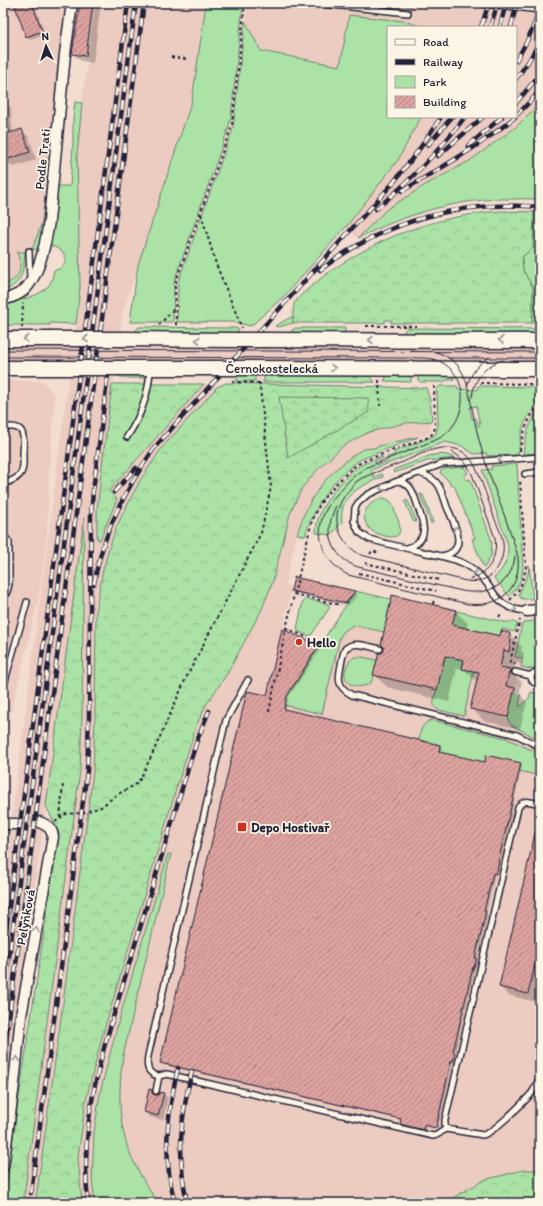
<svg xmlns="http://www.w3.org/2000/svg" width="543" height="1206" font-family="Itim,sans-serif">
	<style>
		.built { fill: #eccbc1 }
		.green { fill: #abe2a5; stroke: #668270; fill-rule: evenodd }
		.forest { fill: url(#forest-crowns); stroke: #668270 }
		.wetland { fill: url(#wetland-marsh); stroke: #668270 }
		.shadow { fill: #0003 }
		.building { fill: url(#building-hatch); stroke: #22223b }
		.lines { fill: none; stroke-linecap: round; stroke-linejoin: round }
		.minor-tunnel { stroke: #c9b7b2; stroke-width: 10; stroke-dasharray: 10 5; stroke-linecap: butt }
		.service-casing { stroke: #22223b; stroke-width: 8 }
		.minor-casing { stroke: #22223b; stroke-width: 13 }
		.secondary-casing { stroke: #22223b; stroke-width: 17 }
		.path { stroke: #22223b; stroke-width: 2; stroke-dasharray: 3 3; stroke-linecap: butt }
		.service { stroke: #fcf5e5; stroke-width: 5 }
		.minor { stroke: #fcf5e5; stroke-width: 10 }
		.secondary { stroke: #fcf5e5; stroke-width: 14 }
		.tram { stroke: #22223b; stroke-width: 1 }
		.rail-casing { stroke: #22223b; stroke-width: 4.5 }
		.rail { stroke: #fcf5e5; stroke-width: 3; stroke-dasharray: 9; stroke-linecap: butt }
		.secondary-bridge-casing { stroke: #22223b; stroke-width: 17; stroke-linecap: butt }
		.secondary-bridge { stroke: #fcf5e5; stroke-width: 14 }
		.oneway { stroke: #9a9698 }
		.poi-dot { fill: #c8321e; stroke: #fcf5e5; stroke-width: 1.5 }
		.labels { text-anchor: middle; stroke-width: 3.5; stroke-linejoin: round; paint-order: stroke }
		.street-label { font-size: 13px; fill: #22223b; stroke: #fcf5e5 }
		.poi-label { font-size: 13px; font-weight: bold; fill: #22223b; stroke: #fcf5e5; text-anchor: start }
	</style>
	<defs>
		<pattern id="forest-crowns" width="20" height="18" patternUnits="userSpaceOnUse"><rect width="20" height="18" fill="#abe2a5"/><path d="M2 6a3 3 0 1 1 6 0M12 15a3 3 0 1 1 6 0" fill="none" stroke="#93c28f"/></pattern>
		<pattern id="wetland-marsh" width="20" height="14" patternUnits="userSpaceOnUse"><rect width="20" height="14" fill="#abe2a5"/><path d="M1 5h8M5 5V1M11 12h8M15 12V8" fill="none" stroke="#93c28f"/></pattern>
		<pattern id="building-hatch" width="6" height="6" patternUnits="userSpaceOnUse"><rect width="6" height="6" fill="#dda39f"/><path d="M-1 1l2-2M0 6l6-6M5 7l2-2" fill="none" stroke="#b38483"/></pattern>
	</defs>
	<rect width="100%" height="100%" fill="#f3dcd0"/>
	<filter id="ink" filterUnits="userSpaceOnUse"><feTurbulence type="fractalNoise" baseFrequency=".025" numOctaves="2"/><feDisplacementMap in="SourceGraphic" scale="8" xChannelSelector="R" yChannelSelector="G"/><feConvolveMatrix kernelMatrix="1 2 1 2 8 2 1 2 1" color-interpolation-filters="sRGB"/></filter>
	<g filter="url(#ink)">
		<path class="built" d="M 3,3 L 67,3 L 42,222 L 32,251 L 17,253 L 20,262 L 19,273 L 14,280 L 3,285 Z
			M 96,3 L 206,3 L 192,100 L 122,315 L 118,346 L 341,344 L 341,349 L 411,348 L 411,345 L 540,346 L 540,360 L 529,360 L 529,364 L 418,364 L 417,361 L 412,361 L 411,359 L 405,359 L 405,364 L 116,362 L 101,474 L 97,511 L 97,538 L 103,531 L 109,516 L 109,492 L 204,384 L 217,387 L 161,449 L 141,479 L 125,509 L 116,528 L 109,548 L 103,570 L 96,608 L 95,716 L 93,772 L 36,1199 L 24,1198 L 80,771 L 82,716 L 84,524 L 3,1123 L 3,886 L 71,361 L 3,361 L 3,346 L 73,346 L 79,304 L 79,245 L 77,155 L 82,103 Z
			M 248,3 L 540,3 L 540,103 L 516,127 L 471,160 L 427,184 L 387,209 L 358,238 L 346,227 L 398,160 L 421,117 L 516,117 L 516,27 L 424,27 L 403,21 L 349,15 L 340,66 L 261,51 L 245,21 Z
			M 3,381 L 43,381 L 55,396 L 49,470 L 47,537 L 39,597 L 3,745 Z
			M 426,421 L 432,421 L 430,432 L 426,435 L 418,437 L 384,444 L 372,449 L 365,449 L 349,459 L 340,466 L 320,486 L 313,495 L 303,516 L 297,534 L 285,585 L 292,587 L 267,695 L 286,700 L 359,606 L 500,636 L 501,631 L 510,633 L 509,638 L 518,641 L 515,657 L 523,658 L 521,667 L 513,693 L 521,695 L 519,706 L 540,711 L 540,1170 L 523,1170 L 484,1180 L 444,1203 L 158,1203 L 135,1166 L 129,1150 L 123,1133 L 120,1116 L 119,1095 L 120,1078 L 123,1056 L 94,1133 L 92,1180 L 95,1203 L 82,1203 L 78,1157 L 86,1100 L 102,1037 L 122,971 L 177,786 L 197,724 L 206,705 L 227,674 L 261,611 L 272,584 L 290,514 L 302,488 L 317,470 L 343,446 L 369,432 L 405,423 Z"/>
		<path class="green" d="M 206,3 L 243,3 L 231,118 L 228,129 L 174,282 L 173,322 L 130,322 L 138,265 L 192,100 Z
			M 349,15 L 403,21 L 424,27 L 388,27 L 388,117 L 421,117 L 398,160 L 346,227 L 284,296 L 251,326 L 232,322 L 177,322 L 178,282 L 233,128 L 245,21 L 261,51 L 340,66 Z
			M 75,102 L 82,103 L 77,155 L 80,287 L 76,324 L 50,323 L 50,325 L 3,325 L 3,304 C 16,301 41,297 49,285 C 52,281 53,275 54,270 C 64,270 69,259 62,252 C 58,248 52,246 47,244 L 55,186 L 70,186 L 73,146 L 73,119 Z
			M 540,103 L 540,200 C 531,198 521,199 512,199 C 458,198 406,214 358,238 L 387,209 L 427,184 L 471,160 L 516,127 Z
			M 49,161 L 51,162 L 46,221 L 40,248 L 32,250 L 42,222 Z
			M 534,212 L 540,213 L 540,323 L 532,323 L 533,288 L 523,270 L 522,257 L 533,248 Z
			M 17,252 L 25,252 C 23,273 24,281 3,292 L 3,285 C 21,279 23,269 17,252 Z
			M 293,316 L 293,323 L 279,327 L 275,326 Z
			M 139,327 L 234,328 L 238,329 L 238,334 L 136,333 L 136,330 Z
			M 295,328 L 345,328 L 345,334 L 292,334 L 292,330 Z
			M 407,328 L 540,329 L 540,334 L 405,334 L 404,331 Z
			M 119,374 L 142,374 L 145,378 L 124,378 L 120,377 Z
			M 388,374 L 411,375 L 411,382 L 384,381 Z
			M 451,374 L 454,380 L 446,380 L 444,382 L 421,382 L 418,380 L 418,375 Z
			M 237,375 L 255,375 L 255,381 L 237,382 Z
			M 265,375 L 369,375 L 375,382 L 263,382 Z
			M 440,386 L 457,386 L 458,389 L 477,390 L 478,386 L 540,387 L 540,400 L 530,413 L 524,424 L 521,435 L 518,455 L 487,456 L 486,453 L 474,454 L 462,446 L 445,442 L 371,470 L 374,477 L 382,474 L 383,477 C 362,485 338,495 342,523 L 331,535 L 316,533 C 316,525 318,518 321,511 C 326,499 345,476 356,468 C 364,463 373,460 382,456 L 383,458 L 375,461 L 377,465 L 388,461 L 387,457 L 395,455 L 394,452 L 434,436 L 436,433 L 438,425 L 437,389 ZM 476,406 L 480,425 L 478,426 L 476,418 L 472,419 L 470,407 Z
			M 540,408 L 540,453 L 523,454 C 525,437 529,422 540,408 Z
			M 418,437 L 362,459 C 336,473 313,508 305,536 L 297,534 C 307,503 320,481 346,461 C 351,457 358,451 364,449 C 367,448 370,449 373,448 C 388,443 403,440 418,437 Z
			M 439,454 L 447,455 L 455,458 L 427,461 L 394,473 L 393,470 L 429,456 Z
			M 517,464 L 523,568 C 522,579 518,589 509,596 L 494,578 C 504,569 509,558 508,545 L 482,470 L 492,469 L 491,466 Z
			M 464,467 L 468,473 L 464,475 L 466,480 L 470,479 L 492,542 L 491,556 L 484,568 L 472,539 L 475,538 L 454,485 L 451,486 L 448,480 L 440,473 L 441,471 L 443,469 Z
			M 420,494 L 423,495 L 433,522 L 433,523 L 431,523 Z
			M 382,498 C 385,498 388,499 390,501 C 393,504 394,509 395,512 C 400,524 406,541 385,536 C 379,534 373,533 369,528 C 358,515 368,502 382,498 Z
			M 406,500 L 408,501 L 416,521 L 415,522 L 413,521 L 405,502 Z
			M 529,565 L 533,599 L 522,599 L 519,596 L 519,594 L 528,574 Z
			M 355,591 L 456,614 L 457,611 L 504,622 L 515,622 L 517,624 L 515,632 L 502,629 L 500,636 L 461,627 L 388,613 L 384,632 L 353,625 L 344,631 L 340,637 L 322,714 L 284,705 L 287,696 Z
			M 306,599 L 328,604 L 330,607 L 312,634 L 309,636 L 299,632 L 297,629 L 303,601 Z
			M 540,620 L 540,667 L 530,669 L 521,667 L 523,658 L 515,657 L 522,624 L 526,622 Z
			M 445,656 L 464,660 L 462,669 L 474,671 L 464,716 L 439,710 C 434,708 433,705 434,700 Z
			M 354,657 L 362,657 L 377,660 C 375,667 375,676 371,682 C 366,688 353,688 348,682 C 341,675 347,662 354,657 Z
			M 540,689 L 540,740 L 511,725 C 505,719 511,701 513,693 L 521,695 L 519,706 L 521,706 L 529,698 L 531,692 L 538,694 Z
			M 431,720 L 506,738 L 540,754 L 540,776 L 439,752 L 440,745 L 419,740 C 421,729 421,725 431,720 Z
			M 9,830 L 3,880 L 3,832 Z
			M 168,854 L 171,854 L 123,1056 C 118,1093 117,1131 136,1166 C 142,1179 150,1191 158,1203 L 95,1203 L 92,1180 L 94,1133 L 100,1093 L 118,1023 Z"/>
		<path class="forest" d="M 501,211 L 534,212 L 533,248 L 522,257 L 523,270 L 533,288 L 532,323 L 391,323 L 391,320 L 385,320 L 385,323 L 293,323 C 293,317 293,310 294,304 C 296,298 314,284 320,279 C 374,238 434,216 501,211 Z
			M 226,383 L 426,388 L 430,400 L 432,421 L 405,423 L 369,432 L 343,446 L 317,470 L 302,488 L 290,514 L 272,584 L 261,611 L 227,674 L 206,705 L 197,724 L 177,786 L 102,1037 L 86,1100 L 78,1157 L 82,1203 L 6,1203 L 6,1190 L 15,1123 L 59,833 L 46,806 L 84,518 L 82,716 L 80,771 L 24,1197 L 36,1199 L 63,1003 L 93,772 L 95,716 L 96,608 L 103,570 L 109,548 L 116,528 L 125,509 L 141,479 L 161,449 L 217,387 Z
			M 112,384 L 204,384 L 109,491 L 117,499 L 100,540 L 97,539 L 97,511 L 101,474 Z
			M 523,1170 L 540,1170 L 540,1203 L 444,1203 L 484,1180 Z"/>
		<path class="wetland" d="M 279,397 L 368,398 L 369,412 L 288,458 Z"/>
		<path class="shadow" d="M 15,3 L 34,3 L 45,35 L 30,40 L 27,37 Z
			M 80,3 L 101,3 L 93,63 L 81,61 L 73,54 L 81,5 Z
			M 375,3 L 413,3 L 413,8 Z
			M 3,100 L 11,108 L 12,127 L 14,132 L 21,130 L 29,137 L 36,160 L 13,167 L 6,160 L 3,151 Z
			M 295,578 L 354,592 L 357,595 L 349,605 L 295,593 L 292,590 Z
			M 455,611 L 468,623 L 466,629 L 501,637 L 510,634 L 522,647 L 521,650 L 524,653 L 521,664 L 516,662 L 513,674 L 522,682 L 519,694 L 527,702 L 520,729 L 484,721 L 472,709 L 478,681 L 476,681 L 464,669 L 457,668 L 449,702 L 387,687 L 375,675 L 382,654 L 385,651 L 385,648 L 382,645 Z
			M 283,630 L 319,646 L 321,648 L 288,698 L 286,710 L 440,746 L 442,748 L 441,753 L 486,763 L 520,764 L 522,766 L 500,865 L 500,866 L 498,875 L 495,874 L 486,913 L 488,915 L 477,960 L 478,961 L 476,969 L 475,969 L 455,1055 L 456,1056 L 455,1063 L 453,1063 L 438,1129 L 426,1127 L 425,1131 L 403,1126 L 401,1124 L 402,1120 L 164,1065 L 161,1063 L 268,696 Z
			M 539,817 L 540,983 L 536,1002 L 508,995 L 500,987 Z
			M 152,1091 L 157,1096 L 163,1093 L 168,1098 L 163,1120 L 150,1117 L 145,1112 Z"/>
		<path class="building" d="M 14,3 L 32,3 L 42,31 L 26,37 Z
			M 80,3 L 93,3 L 86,56 L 72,54 Z
			M 3,117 L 4,117 L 10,133 L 22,129 L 30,152 L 5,160 L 3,154 Z
			M 294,577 L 355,591 L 346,603 L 291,591 Z
			M 392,595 L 456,610 L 452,625 L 500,636 L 501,631 L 510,633 L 509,638 L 511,639 L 509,652 L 504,650 L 500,667 L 510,669 L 506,686 L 515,688 L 508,717 L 470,709 L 479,672 L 462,669 L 464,660 L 445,656 L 437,690 L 373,675 L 379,653 L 382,653 L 384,650 L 384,647 L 381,645 Z
			M 282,629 L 319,645 L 287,696 L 284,709 L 440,745 L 439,752 L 485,762 L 486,755 L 521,763 L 498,863 L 499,863 L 496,874 L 493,873 L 484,911 L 486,911 L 475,958 L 477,958 L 474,967 L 473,967 L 453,1052 L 455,1053 L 453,1061 L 451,1061 L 436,1128 L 424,1125 L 423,1130 L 400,1124 L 401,1119 L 160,1063 L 247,691 L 267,695 Z
			M 537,825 L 540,826 L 540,943 L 528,994 L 499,987 Z
			M 149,1089 L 152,1090 L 152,1093 L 155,1095 L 158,1095 L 160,1092 L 164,1093 L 158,1116 L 144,1112 Z"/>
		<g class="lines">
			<path class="minor-tunnel" d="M 16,824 L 39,822"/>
			<g class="service-casing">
				<path id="service" d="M 314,3 L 333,5 L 333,3
					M 478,3 L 540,10
					M 333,5 L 408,13
					M 529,9 L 530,3
					M 29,251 L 30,280
					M 3,428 C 26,423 24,436 23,454 C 23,459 24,468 21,473 C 18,479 9,482 3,484
					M 127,437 C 141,416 149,394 150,369
					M 419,473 C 426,475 431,477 436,482 C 442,488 444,499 447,507 C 454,523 471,553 440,556
					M 525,474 L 540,472
					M 398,481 C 412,483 414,495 418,507 C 424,524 430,541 407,548
					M 3,535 L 9,542 L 9,584 L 7,592 L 3,596
					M 527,611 C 493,609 496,587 474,570 C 461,559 439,556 423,552 C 405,548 387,544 369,539 L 359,532 L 354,521 L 355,508 L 358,503 L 367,495 L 395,482 L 442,464 L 540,457
					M 380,649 C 369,647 354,640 345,649 C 343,654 342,659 341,665 C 338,679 337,687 352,695 L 517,735 L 540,747
					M 540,670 L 532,674 L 531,678 L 533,682 L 540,684
					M 515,672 L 531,676
					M 3,688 L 27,602
					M 159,1076 C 148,1074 146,1068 148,1056 L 226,720 L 248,680
					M 156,1091 L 159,1076 L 167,1074 L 433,1136 C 438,1136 441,1131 446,1129 L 483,1135 C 493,1133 523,1103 531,1094 C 535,1089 537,1083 540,1077
					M 448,1129 L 445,1126 L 445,1120 L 518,808 C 523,798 531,802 540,804"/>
			</g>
			<g class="minor-casing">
				<path id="minor" d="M 3,300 C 10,298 17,296 23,291 C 39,278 46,241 49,221 L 65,54 L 72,3
					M 527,611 L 540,610
					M 3,824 L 16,824
					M 3,1167 L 14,1084 L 21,1016 L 53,837 C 52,828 47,825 39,822"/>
			</g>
			<g class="secondary-casing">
				<path id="secondary" d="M 3,339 L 50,339
					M 123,339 L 237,340
					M 264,340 L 540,341
					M 3,368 L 46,368
					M 119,368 L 212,368
					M 238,368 L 540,369"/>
			</g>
			<path class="path" d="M 171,57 L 186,59
				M 201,214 L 216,264 L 242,328
				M 159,325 L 175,308
				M 176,325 L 175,287 L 176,281 L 232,125 L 245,3
				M 366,326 L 418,326
				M 22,328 L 23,303
				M 379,380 L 380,406
				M 232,381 L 236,382 L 259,383
				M 480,383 L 532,384
				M 520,451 C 522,433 529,417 540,403
				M 370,554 L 372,551 L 379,553
				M 365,563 L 431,578 L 439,580
				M 359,573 L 436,591
				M 294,594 L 341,605
				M 510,600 L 520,588 L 526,569 L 520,479
				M 433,604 L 434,599
				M 499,617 L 502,612
				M 286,628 L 317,642
				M 516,664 L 510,662 L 520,620
				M 269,712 L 286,628 L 308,537 L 312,521 L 320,504 L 327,494 L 337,483 L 352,468 L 358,464 L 369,459 L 426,438 C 431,436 435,432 435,426 L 434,384
				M 60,818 L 63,784
				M 55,822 L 66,814 L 82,813 L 101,807 L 115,796 L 138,783 L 152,755 L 186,678 L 261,533 L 271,487 L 259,379"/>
			<use href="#service" class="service"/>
			<use href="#minor" class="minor"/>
			<use href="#secondary" class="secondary"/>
			<path class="tram" d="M 3,350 L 540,352
				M 3,357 L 408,358 C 419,358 429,357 439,361 C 472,376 468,423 438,439 L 367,467 C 356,473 348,481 340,491 C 335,496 330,502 327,508 C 312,532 323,563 348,575 L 468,604 C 500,608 521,589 518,557 C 509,524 495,493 485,461 C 480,444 475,426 472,408 C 469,394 468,381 461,370 C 454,359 443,353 431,351
				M 448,358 L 540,358
				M 467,387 C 470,374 478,364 489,357
				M 472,397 C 474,379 485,365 503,360
				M 452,452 C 462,457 467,464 472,474 L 495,538 C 498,557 489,574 470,579
				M 348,491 C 345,495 343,498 341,502 C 330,522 342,545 361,555 L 458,579 C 466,581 474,583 482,580 C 497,576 505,557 503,543 C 502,534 497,525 494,517 C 488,500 483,484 476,468 C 471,457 463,449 450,448 C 435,446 417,456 403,462 C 389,467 376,472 362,478 L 356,482 L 349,490
				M 336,506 C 323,530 331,558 358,567 L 462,591 C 488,596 512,585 515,556"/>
			<g class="rail-casing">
				<path id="rail" d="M 481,27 L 489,3
					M 490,27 L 498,3
					M 500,27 L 506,3
					M 511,27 L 517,3
					M 516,61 L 527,41 L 540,11
					M 516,79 L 528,62 L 540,41
					M 516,103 L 540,74
					M 516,116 L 540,91
					M 428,145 L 452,117
					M 468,146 L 502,117
					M 438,156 L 483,117
					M 402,191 C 441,168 480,146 515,117
					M 376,209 C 409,182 439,151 465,117
					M 320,270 C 383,222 461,199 540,207
					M 114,492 L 136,468
					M 94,584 C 102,533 126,488 155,447 L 393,183 L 418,151 L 441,117
					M 3,953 L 128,3
					M 3,1002 L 136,3
					M 3,1062 L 144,3
					M 31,1193 L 87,771 L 89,716 L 91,515 L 93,491 L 108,374
					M 88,1203 C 82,1146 90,1099 105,1044 L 190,762 L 198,738 L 209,711
					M 175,1203 C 162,1155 167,1115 178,1068
					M 187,1203 C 177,1153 180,1120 192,1071"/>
			</g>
			<use href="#rail" class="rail"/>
			<g class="secondary-bridge-casing">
				<path id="secondary-bridge" d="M 50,339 L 123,339
					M 237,340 L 264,340
					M 46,368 L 119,368
					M 212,368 L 238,368"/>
			</g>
			<use href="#secondary-bridge" class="secondary-bridge"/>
		</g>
		<defs><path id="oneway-chevron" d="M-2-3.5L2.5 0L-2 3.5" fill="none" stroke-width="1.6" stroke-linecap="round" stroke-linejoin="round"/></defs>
		<g class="oneway">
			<use href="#oneway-chevron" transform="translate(26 339) rotate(180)"/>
			<use href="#oneway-chevron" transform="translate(86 339) rotate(-180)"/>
			<use href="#oneway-chevron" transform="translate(198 340) rotate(-180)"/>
			<use href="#oneway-chevron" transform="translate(371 340) rotate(-180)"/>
			<use href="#oneway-chevron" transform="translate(501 340) rotate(-180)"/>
			<use href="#oneway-chevron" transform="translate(333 368)"/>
			<use href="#oneway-chevron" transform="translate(501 460) rotate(177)"/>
			<use href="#oneway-chevron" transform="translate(382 488) rotate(156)"/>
			<use href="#oneway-chevron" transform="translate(456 529) rotate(-109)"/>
			<use href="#oneway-chevron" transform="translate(475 571) rotate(40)"/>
			<use href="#oneway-chevron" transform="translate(514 609) rotate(17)"/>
			<use href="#oneway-chevron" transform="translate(36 930) rotate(-80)"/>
			<use href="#oneway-chevron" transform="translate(17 1059) rotate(-84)"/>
		</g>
	</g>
	<g class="poi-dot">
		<circle cx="299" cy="642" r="4"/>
		<rect x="237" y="822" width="10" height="10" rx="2"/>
	</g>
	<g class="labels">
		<g class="street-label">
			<text transform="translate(42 159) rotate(-84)" y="5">Podle Trati</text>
			<text x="272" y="373">Černokostelecká</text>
			<text transform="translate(25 917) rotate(-80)" y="5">Pelyňková</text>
		</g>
		<g class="poi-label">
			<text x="307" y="647">Hello</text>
			<text x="251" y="832">Depo Hostivař</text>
		</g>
	</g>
	<rect width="543" height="1206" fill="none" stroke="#fcf5e5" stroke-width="16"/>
	<rect x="8" y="8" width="527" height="1190" fill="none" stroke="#22223b" stroke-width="1.5" filter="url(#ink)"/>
	<rect x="387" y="26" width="130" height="92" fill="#fcf5e5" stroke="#a5a1a1"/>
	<rect x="395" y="39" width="20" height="6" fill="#fcf5e5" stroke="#a5a1a1"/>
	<text x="423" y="46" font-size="12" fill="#22223b">Road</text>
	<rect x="395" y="59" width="20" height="6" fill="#22223b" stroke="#a5a1a1"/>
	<text x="423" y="66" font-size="12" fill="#22223b">Railway</text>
	<rect x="395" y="76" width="20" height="12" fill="#abe2a5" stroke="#a5a1a1"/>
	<text x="423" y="86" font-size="12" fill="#22223b">Park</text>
	<rect x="395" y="96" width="20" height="12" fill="url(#building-hatch)" stroke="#a5a1a1"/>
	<text x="423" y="106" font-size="12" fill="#22223b">Building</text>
	<g transform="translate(46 46) rotate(356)" stroke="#fcf5e5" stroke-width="3" paint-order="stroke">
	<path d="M0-3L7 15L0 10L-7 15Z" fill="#22223b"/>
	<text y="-6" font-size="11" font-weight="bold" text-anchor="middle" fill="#22223b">N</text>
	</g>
</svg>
